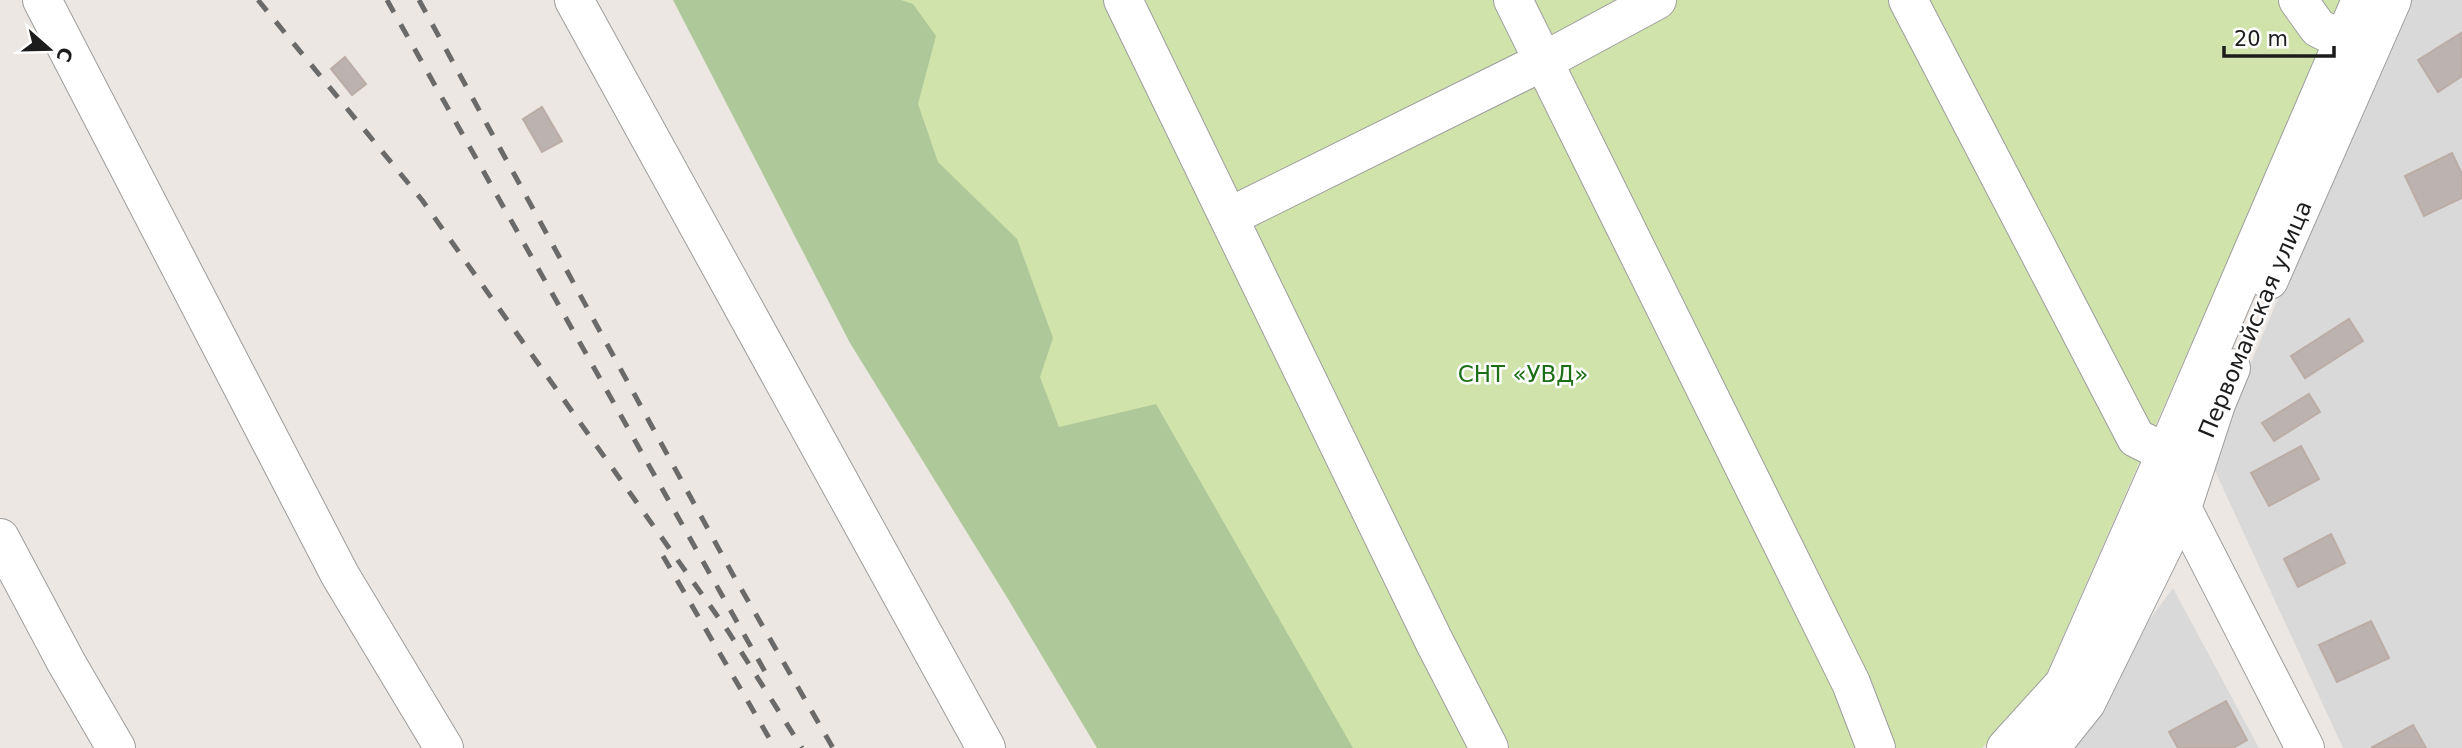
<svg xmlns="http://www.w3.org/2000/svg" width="2462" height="748" font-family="'DejaVu Sans',sans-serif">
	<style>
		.residential { fill: #dad9d9 }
		.grass { fill: #d0e3ab }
		.forest { fill: #afc89a }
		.building { fill: #bcb2af; stroke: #bcaca6; stroke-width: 2 }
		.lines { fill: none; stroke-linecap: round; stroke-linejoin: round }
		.minor-casing { stroke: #9d9d9d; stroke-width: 40 }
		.minor { stroke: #fff; stroke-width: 38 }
		.rail { stroke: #6a6a6a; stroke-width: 5; stroke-dasharray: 14 14; stroke-linecap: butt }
		.labels { text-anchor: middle; stroke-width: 5; stroke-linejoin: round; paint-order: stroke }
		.street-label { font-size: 23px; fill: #1c1c1c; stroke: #fff }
		.park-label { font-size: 23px; fill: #1c6f14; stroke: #fff }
	</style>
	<rect width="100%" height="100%" fill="#ece7e2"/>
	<path class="residential" d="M 2404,0 L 2462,0 L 2462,748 L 2343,748 L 2210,460 Z
		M 2173,588 L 2259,748 L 2054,748 Z"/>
	<path class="grass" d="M 704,0 L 2342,0 L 2040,689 L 1982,748 L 1157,748 Z"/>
	<path class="forest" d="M 673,0 L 901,0 L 913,4 L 936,36 L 918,104 L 938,162 L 1017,239 L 1053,338 L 1040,377 L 1059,427 L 1156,404 L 1353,748 L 1097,748 L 1008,599 L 850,343 Z"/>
	<path class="building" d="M 2461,33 L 2462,76 L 2438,92 L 2418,60 Z
		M 345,57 L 366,84 L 352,95 L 331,69 Z
		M 542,107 L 562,141 L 542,152 L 523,119 Z
		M 2452,153 L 2462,174 L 2462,198 L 2424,216 L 2405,176 Z
		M 2349,319 L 2363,341 L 2305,378 L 2291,356 Z
		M 2309,394 L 2320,412 L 2274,441 L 2262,423 Z
		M 2301,446 L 2319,479 L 2269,506 L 2251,473 Z
		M 2331,534 L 2345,563 L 2298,587 L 2284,559 Z
		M 2371,621 L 2389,658 L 2337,682 L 2319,645 Z
		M 2226,701 L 2247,740 L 2233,748 L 2178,748 L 2169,732 Z
		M 2413,725 L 2426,748 L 2371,748 Z"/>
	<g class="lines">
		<g class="minor-casing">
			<path id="minor" d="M 42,0 L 340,575 L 444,748
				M 574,0 L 986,748
				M 1123,0 L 1434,641 L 1489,748
				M 1513,0 L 1851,683 L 1876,748
				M 1908,0 L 2136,438 L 2166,453
				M 2298,0 L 2318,28 L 2343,40
				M 1229,217 L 1544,61 L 1657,0
				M 2269,280 L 2392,0
				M 2231,368 L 2216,404 L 2182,508 L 2305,748
				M 0,538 L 66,662 L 116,748
				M 2006,748 L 2064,684 L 2166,453 L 2361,0
				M 2050,748 L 2086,703 L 2182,508"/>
		</g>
		<use href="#minor" class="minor"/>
		<path class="rail" d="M 258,0 L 422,200 L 728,631 L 802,748
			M 387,0 L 768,677
			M 419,0 L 732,573 L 833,748
			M 663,556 L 775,748"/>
	</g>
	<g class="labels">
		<g class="street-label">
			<text transform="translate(2255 319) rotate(-67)" y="8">Первомайская улица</text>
		</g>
		<g class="park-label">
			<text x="1523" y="382">СНТ «УВД»</text>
		</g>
	</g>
	<g transform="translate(49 49) rotate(110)" stroke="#ffffff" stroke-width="5" paint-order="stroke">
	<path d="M0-5L12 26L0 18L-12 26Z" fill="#1c1c1c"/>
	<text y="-10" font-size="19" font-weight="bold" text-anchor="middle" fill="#1c1c1c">С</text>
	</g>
	<path d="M2224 46v10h110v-10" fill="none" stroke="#1c1c1c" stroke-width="3.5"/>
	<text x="2234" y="46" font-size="21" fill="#1c1c1c" stroke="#ffffff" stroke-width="5" paint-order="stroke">20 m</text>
</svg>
